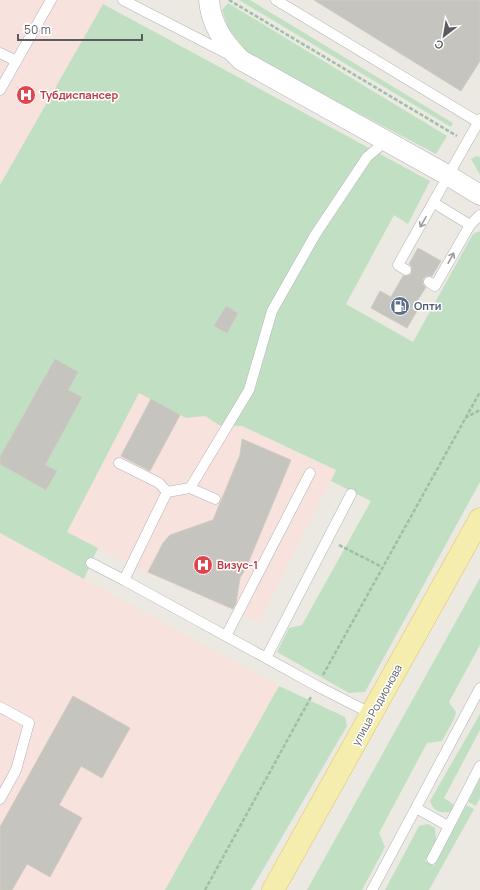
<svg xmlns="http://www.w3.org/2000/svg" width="480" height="890" font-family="Manrope,sans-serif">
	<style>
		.medical { fill: #f7e2de }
		.green { fill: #c1e0c3 }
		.building { fill: #c6c4be; stroke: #cfcbc1 }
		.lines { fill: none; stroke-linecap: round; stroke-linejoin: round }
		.service-casing { stroke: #b2b3b7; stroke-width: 11 }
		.minor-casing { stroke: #b2b3b7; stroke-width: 21 }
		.primary-casing { stroke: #dfc567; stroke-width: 23 }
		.path { stroke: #9bc0a7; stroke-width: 2.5; stroke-dasharray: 4 2; stroke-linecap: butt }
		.service { stroke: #fff; stroke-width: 10 }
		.minor { stroke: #fff; stroke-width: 20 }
		.primary { stroke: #f4edad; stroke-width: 22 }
		.oneway { stroke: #9c9da0 }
		.labels { text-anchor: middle; stroke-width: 3; stroke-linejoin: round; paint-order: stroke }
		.health-label { font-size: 11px; font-weight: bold; fill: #be3a42; stroke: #fff; text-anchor: start }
		.service-label { font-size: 11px; font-weight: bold; fill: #4e5e75; stroke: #fff; text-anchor: start }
		.street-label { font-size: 11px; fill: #5a5c60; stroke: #fff }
	</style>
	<rect width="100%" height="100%" fill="#ebe9e2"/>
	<path class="medical" d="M 0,0 L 106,0 L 0,185 Z
		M 139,393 L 186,418 L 205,416 L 219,425 L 242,426 L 336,470 L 259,622 L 124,562 L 67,532 Z
		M 0,533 L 279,686 L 165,890 L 0,890 Z"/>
	<path class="green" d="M 239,0 L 250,0 L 453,123 L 451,127 Z
		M 228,3 L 447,136 L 436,154 L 250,56 L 228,28 L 222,10 Z
		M 103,4 L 430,181 L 408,224 L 394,215 L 346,304 L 413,342 L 473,234 L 480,231 L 480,482 L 365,692 L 349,693 L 277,652 L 289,628 L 302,625 L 371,501 L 331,481 L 336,470 L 242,426 L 219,425 L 205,416 L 186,418 L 139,393 L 67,532 L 98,548 L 84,579 L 0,533 L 0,185 Z
		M 477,156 L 480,157 L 480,175 L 471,159 Z
		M 480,578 L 480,645 L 449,702 L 456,712 L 454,719 L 442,741 L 427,743 L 379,833 L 385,847 L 362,890 L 307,890 Z
		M 279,686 L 345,717 L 347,726 L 251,890 L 165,890 Z
		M 480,714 L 480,730 L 444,798 L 454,805 L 451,812 C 439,813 434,812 430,801 Z
		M 480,778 L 480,798 L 476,806 L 468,802 Z
		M 466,805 L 474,809 L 429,890 L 385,890 L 419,826 L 428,824 L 435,828 L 436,841 L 425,861 L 434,866 Z"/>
	<path class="building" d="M 314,0 L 480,0 L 480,61 L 461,91 Z
		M 418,248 L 441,261 L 432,276 L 426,276 L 423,279 L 423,285 L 426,287 L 412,309 L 417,311 L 407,328 L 371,308 L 380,291 L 391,297 L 403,276 L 406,276 L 411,274 L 412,267 L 409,264 Z
		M 226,306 L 238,313 L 227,333 L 214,326 Z
		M 55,359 L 78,372 L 68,390 L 82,397 L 45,465 L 57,471 L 46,490 L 0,464 L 0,457 Z
		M 151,399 L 180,415 L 150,471 L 121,456 Z
		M 242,439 L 291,460 L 246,568 L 240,578 L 236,603 L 233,609 L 148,572 L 163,543 L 170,535 L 213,520 L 240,455 Z
		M 73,696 L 130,728 L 102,778 L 81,766 L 59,805 L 82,818 L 50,877 L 27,864 L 12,890 L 0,890 L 0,827 Z"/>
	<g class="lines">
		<g class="service-casing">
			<path id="service" d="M 123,0 L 230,55
				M 276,0 L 478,122
				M 0,53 L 16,61
				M 0,90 L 51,0
				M 434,203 L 470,225
				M 406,270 L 398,265 L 480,119
				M 429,282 L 435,286 L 470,225 L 480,215
				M 119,463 L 159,483 L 167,492
				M 190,488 L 249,390 L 272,311 L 315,235 L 367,157 L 386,141
				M 215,499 L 190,488 L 167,492 L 124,580 L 317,686 L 372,714
				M 91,563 L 124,580
				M 226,636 L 310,473
				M 266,658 L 351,494
				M 0,707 L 29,723 L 16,770 L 0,799
				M 416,808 L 448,826
				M 432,859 L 480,766
				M 372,890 L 480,688"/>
		</g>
		<g class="minor-casing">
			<path id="minor" d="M 209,0 C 211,25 224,43 241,60 L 449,176 L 480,195"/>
		</g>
		<g class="primary-casing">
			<path id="primary" d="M 273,890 L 480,519"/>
		</g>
		<path class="path" d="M 229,0 L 457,136
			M 465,418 L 480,410
			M 339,545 L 382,567
			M 323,675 L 480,392
			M 205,890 L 311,697"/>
		<use href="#service" class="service"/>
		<use href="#minor" class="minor"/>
		<use href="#primary" class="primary"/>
	</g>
	<defs><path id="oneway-shaft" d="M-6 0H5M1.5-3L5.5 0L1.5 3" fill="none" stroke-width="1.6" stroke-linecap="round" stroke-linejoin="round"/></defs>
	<g class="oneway">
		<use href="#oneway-shaft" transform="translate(423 222) rotate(120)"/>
		<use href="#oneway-shaft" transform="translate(451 258) rotate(-61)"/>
	</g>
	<defs>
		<g id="hospital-disc" transform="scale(1)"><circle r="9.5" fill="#e0444e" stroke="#fff"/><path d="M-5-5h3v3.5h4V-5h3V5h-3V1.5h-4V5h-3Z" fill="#fff"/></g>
		<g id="fuel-disc" transform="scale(1)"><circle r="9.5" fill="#5c6f8a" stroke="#fff"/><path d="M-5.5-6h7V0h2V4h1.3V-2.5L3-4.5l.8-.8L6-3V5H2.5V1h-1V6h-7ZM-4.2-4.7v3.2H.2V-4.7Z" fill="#fff"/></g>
	</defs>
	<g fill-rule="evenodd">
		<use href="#hospital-disc" x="26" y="95"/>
		<use href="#fuel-disc" x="400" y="306"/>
		<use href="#hospital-disc" x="203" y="565"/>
	</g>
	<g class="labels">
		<g class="health-label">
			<text x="40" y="99">Тубдиспансер</text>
			<text x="217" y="569">Визус-1</text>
		</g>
		<g class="service-label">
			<text x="414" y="310">Опти</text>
		</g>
		<g class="street-label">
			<text transform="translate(377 705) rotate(-61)" y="4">улица Родионова</text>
		</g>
	</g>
	<g transform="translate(444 36) rotate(211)" stroke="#ffffff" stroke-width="3" paint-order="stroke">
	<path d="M0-3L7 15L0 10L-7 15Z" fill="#5a5c60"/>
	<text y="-6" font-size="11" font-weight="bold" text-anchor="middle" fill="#5a5c60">С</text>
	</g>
	<path d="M18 34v6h124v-6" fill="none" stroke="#5a5c60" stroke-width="2"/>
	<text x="24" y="34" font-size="12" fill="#5a5c60" stroke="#ffffff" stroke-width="3" paint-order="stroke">50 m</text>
</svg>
